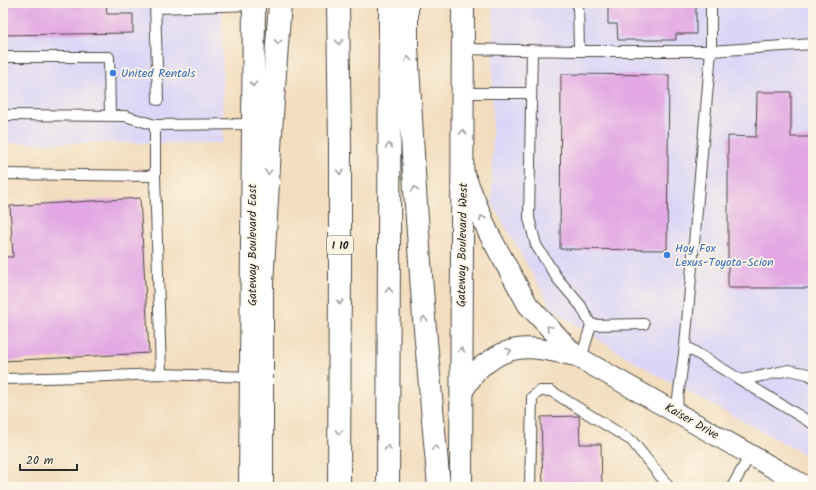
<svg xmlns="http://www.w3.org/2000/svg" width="816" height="490" font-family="Kalam,sans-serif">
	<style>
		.built { fill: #dbd6f7 }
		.building { fill: #e2a7e4 }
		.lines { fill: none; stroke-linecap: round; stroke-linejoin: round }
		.service-casing { stroke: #494641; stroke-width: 12 }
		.minor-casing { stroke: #494641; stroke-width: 22 }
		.secondary-casing { stroke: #494641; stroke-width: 24 }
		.motorway-casing { stroke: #494641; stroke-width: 24 }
		.service { stroke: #fff; stroke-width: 10 }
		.minor { stroke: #fff; stroke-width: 20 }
		.secondary { stroke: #fff; stroke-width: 22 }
		.motorway { stroke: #fff; stroke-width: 22 }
		.oneway { stroke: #a0a0a0 }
		.shop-dot { fill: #3f7fe0; stroke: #fcf5e5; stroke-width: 1.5 }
		.labels { text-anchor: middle; stroke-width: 3.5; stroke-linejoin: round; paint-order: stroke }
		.shield { fill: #fcf5e5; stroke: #6a6863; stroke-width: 1 }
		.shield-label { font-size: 11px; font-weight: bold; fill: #2b2b2b }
		.shop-label { font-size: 12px; fill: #366cbe; stroke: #fcf5e5; text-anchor: start }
		.street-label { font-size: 12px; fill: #2b2b2b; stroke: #fcf5e5 }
	</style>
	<rect width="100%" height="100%" fill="#fcf5e5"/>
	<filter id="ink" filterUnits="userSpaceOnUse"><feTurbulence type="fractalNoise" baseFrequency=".025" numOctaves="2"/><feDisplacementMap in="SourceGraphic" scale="8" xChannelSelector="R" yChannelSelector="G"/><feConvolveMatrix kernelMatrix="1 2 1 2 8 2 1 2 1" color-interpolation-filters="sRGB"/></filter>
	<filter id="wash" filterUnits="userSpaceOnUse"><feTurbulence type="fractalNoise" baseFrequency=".012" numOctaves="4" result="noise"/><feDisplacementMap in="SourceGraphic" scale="16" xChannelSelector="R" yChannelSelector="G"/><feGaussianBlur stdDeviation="0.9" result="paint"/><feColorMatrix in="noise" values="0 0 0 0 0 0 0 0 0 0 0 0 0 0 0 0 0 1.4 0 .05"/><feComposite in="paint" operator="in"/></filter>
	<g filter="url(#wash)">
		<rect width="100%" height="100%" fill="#f2ddbe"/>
		<path class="built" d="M 3,3 L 222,3 L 223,143 L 3,143 Z
			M 493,3 L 813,3 L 813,459 L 660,377 L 575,325 L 551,307 L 492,203 Z"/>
		<g id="blocks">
			<path class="building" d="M 3,3 L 106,3 L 107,14 L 133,14 L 133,33 L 3,35 Z
				M 608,3 L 696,3 L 696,34 L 676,34 L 676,40 L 618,40 L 617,24 L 608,24 Z
				M 561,74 L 669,75 L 667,250 L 560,249 Z
				M 757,92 L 791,92 L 791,137 L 813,137 L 813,288 L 728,288 L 728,136 L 756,137 Z
				M 140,198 L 149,353 L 3,361 L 3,257 L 13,257 L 10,206 Z
				M 579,416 L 580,444 L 601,444 L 602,487 L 543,487 L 541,417 Z"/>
		</g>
	</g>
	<g filter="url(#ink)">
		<use href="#blocks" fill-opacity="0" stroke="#494641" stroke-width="1"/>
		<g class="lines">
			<g class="service-casing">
				<path id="service" d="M 155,3 L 158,100
					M 155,8 L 254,5
					M 813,44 L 711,51 L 685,346 L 813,424
					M 463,49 L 579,51 L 578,3
					M 532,50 L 529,218 L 536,245 L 557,278 L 581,306 L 591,325 L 644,324
					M 579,51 L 711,51 L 711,3
					M 3,57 L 109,57 L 110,116
					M 463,93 L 531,93
					M 3,115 L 125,116 L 155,125
					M 3,174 L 155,176
					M 581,359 L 591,325
					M 161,374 L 155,176 L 155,125 L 253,124
					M 3,379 L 82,377 L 161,374 L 251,377
					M 742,380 L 789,370 L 808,374 L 813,377
					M 676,413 L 685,346
					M 530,487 L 532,397 L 540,391 L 551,391 L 632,441 L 669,487
					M 732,487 L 750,455"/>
			</g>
			<g class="minor-casing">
				<path id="minor" d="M 463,171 L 488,232 L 528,305 L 576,356 L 807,487
					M 461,394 C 466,386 472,376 479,369 C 482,365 487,363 491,360 C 518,340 546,350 576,356"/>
			</g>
			<g class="secondary-casing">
				<path id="secondary" d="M 250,487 L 254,3
					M 461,487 C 461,326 463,164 463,3"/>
			</g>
			<g class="motorway-casing">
				<path id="motorway" d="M 338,3 L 340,146 L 340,269 L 339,487
					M 407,3 L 407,47 L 415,190 L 424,318 L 439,487
					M 262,487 L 262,284 L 272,115 L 280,3
					M 388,487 L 390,3"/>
			</g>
			<use href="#service" class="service"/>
			<use href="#minor" class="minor"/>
			<use href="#secondary" class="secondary"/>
			<use href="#motorway" class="motorway"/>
		</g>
		<defs><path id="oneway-chevron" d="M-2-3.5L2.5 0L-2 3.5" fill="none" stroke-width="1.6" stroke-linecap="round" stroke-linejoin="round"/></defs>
		<g class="oneway">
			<use href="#oneway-chevron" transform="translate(278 42) rotate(95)"/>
			<use href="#oneway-chevron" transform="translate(339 42) rotate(89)"/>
			<use href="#oneway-chevron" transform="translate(408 59) rotate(-94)"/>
			<use href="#oneway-chevron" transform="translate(253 84) rotate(91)"/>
			<use href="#oneway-chevron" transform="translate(463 132) rotate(-90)"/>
			<use href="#oneway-chevron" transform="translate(389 146) rotate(-90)"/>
			<use href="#oneway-chevron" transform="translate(268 172) rotate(93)"/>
			<use href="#oneway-chevron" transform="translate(340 172) rotate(90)"/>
			<use href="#oneway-chevron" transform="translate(415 189) rotate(-93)"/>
			<use href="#oneway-chevron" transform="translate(482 218) rotate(-112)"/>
			<use href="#oneway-chevron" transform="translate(389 290) rotate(-90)"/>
			<use href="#oneway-chevron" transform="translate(340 302) rotate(90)"/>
			<use href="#oneway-chevron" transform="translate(424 319) rotate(-94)"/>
			<use href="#oneway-chevron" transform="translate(549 328) rotate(-133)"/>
			<use href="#oneway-chevron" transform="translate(461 350) rotate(-89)"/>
			<use href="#oneway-chevron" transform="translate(509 351) rotate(-18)"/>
			<use href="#oneway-chevron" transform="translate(339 432) rotate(90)"/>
			<use href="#oneway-chevron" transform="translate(388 448) rotate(-89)"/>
			<use href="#oneway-chevron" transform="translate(435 448) rotate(-96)"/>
		</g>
	</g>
	<g class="shop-dot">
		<circle cx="113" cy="73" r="4"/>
		<circle cx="667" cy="255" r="4"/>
	</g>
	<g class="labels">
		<rect class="shield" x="327" y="236" width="26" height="18" rx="3"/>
		<g class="shield-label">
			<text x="340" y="249">I 10</text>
		</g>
		<g class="shop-label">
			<text x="121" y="77">United Rentals</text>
			<text x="675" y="252">Hoy Fox<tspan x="675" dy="14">Lexus-Toyota-Scion</tspan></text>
		</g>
		<g class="street-label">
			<text transform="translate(252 245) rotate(-90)" y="4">Gateway Boulevard East</text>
			<text transform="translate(462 245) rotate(-89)" y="4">Gateway Boulevard West</text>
			<text transform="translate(692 421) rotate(30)" y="4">Kaiser Drive</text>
		</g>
	</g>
	<rect width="816" height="490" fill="none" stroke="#fcf5e5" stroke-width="16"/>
	<path d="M20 464v6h57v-6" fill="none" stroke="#2b2b2b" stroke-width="2"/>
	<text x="26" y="464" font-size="12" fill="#2b2b2b" stroke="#fcf5e5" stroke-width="3" paint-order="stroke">20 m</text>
</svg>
